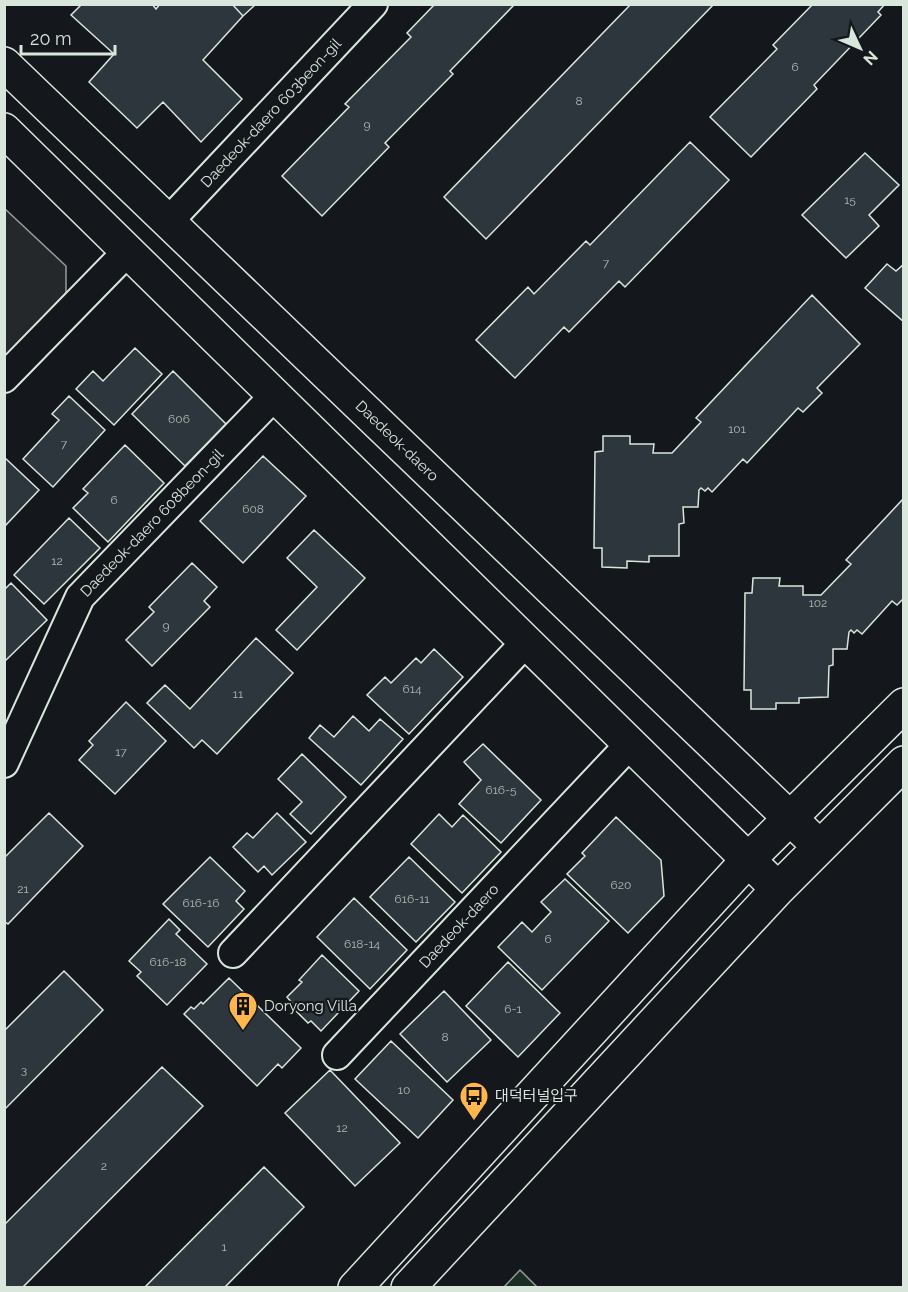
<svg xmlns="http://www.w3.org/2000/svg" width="908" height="1292" font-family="Raleway,'Noto Sans KR',sans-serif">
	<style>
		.green { fill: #1a2d24; stroke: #939e99; stroke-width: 1.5 }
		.parking { fill: #24282b; stroke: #939e99; stroke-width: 1.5 }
		.building { fill: #2c363c; stroke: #d8e6dc; stroke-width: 1.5 }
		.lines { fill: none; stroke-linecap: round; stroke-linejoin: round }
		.minor-casing { stroke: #d8e6dc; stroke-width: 32 }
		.primary-casing { stroke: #d8e6dc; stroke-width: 36 }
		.minor { stroke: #14181c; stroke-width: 28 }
		.primary { stroke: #14181c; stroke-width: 33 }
		.labels { text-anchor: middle; stroke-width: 4.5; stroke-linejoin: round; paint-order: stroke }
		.number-label { font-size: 12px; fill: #adbab4 }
		.street-label { font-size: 15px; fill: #d8e6dc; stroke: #14181c }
		.poi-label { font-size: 15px; fill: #d8e6dc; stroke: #14181c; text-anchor: start }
	</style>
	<rect width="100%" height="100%" fill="#14181c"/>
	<path class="green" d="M 520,1270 L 537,1287 L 504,1287 Z"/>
	<path class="parking" d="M 4,208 L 66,266 L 66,293 L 5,356 Z"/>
	<path class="building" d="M 82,4 L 152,4 L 156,9 L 160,4 L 232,4 L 243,16 L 203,60 L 242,99 L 201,142 L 163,102 L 137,128 L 89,82 L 114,54 L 71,15 Z
		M 232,4 L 255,4 L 255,5 L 243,16 Z
		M 435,4 L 514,5 L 450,71 L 453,74 L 385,143 L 389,147 L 322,216 L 282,176 L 349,107 L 345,104 L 411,37 L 407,33 Z
		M 631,4 L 714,4 L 486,239 L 444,197 Z
		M 813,4 L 885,4 L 878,12 L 881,15 L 814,85 L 817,89 L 751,157 L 710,117 L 777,49 L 773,45 Z
		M 690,142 L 729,180 L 625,287 L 619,281 L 569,332 L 564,327 L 515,378 L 476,340 L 528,287 L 534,294 L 586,241 L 590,245 Z
		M 865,153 L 899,185 L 869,215 L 879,226 L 846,258 L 802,215 Z
		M 887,264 L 896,271 L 904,264 L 904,322 L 865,288 Z
		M 812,295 L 860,344 L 817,388 L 822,393 L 803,412 L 798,408 L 747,463 L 743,459 L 712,492 L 708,488 L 705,491 L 701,488 L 699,490 L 698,507 L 683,507 L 684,523 L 679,524 L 679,556 L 649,556 L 649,562 L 627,561 L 627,568 L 602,567 L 602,548 L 594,548 L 595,452 L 603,451 L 603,436 L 630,436 L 630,444 L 654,444 L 653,453 L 672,453 L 701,422 L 696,418 Z
		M 135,348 L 162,374 L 114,425 L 76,389 L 93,371 L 103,381 Z
		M 173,371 L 226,424 L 185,466 L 132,414 Z
		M 69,396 L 105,430 L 53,487 L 23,459 L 59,420 L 52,414 Z
		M 125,445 L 164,483 L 108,542 L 73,508 L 88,493 L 83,489 Z
		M 263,456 L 306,496 L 243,563 L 200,521 Z
		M 4,457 L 39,490 L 4,527 Z
		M 904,498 L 904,598 L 897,605 L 892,601 L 862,634 L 857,630 L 854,633 L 851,630 L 849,632 L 847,649 L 833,649 L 833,665 L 829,666 L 828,697 L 799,698 L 799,703 L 776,703 L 776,709 L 751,709 L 751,690 L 744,690 L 745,593 L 752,593 L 753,578 L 780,578 L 779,586 L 803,586 L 803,595 L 821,595 L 851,564 L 846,560 Z
		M 69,518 L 100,548 L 44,604 L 14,575 Z
		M 314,530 L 365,578 L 297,650 L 276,630 L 317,587 L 287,558 Z
		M 192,563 L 217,587 L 204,601 L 210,607 L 152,666 L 126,640 L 154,612 L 149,607 Z
		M 11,583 L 47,620 L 4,662 L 4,590 Z
		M 256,638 L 293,673 L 217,754 L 202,740 L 194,748 L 147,703 L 165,685 L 190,709 Z
		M 434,649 L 463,677 L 409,734 L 367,695 L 385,677 L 391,683 L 416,658 L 421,663 Z
		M 126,702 L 166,741 L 115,794 L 79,760 L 93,745 L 89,741 Z
		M 353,716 L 369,731 L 380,719 L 403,739 L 361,785 L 309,738 L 320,725 L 334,737 Z
		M 483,744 L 541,800 L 501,843 L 459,804 L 481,780 L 464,762 Z
		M 302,754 L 346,797 L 311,834 L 290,814 L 302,802 L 278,779 Z
		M 49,813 L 83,846 L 8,924 L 4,921 L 4,858 Z
		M 277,813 L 306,842 L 272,875 L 264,866 L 258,872 L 233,847 L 247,833 L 253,838 Z
		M 439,814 L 452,827 L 463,815 L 501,852 L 462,893 L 411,844 Z
		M 616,817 L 661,860 L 664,896 L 628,933 L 567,874 L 585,856 L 582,853 Z
		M 210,857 L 245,891 L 236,901 L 244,909 L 208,947 L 163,904 Z
		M 409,857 L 455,902 L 416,942 L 370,897 Z
		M 565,879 L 609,921 L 542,990 L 498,947 L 522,922 L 532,932 L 551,912 L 541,902 Z
		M 354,898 L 407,950 L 370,989 L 317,937 Z
		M 169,919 L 180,930 L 176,934 L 207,964 L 167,1005 L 137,976 L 141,972 L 129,961 Z
		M 322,955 L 359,991 L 321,1031 L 311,1021 L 308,1023 L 291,1006 L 292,1003 L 287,997 L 302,982 L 299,980 Z
		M 508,962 L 560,1013 L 518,1057 L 466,1006 Z
		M 64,971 L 103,1010 L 4,1110 L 4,1031 Z
		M 229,978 L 301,1048 L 282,1068 L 278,1064 L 257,1086 L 184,1014 L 191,1007 L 194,1009 L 201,1002 L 203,1004 Z
		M 444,991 L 491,1040 L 447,1082 L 400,1034 Z
		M 391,1041 L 453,1100 L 418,1138 L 355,1079 Z
		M 162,1067 L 203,1106 L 22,1288 L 4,1288 L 4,1225 Z
		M 330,1070 L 400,1143 L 355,1186 L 285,1113 Z
		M 264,1167 L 304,1207 L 224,1288 L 144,1288 Z"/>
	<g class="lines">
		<g class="minor-casing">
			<path id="minor" d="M 168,222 L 373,4
				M 4,378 L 128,251
				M 4,763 L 80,597 L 275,395
				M 233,953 L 526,642
				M 337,1055 L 630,744"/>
		</g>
		<g class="primary-casing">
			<path id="primary" d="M 4,64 L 820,847
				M 4,130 L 778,889
				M 355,1288 L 748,860 L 904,705
				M 408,1288 L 778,889 L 904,763"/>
		</g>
		<use href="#minor" class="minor"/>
		<use href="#primary" class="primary"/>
	</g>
	<defs>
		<g id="building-pin" transform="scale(1.5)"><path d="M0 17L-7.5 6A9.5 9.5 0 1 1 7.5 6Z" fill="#ffb74d" stroke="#14181c"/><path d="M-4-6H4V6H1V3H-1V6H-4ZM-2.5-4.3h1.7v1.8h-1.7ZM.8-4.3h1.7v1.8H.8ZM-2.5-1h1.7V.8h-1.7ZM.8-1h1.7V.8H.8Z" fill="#111"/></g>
		<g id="bus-pin" transform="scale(1.5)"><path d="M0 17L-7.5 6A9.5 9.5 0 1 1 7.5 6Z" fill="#ffb74d" stroke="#14181c"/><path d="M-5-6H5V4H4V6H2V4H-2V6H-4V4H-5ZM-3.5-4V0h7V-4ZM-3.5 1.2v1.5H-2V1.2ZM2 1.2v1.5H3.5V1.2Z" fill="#111"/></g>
	</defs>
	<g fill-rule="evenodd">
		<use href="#building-pin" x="243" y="1006"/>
		<use href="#bus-pin" x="474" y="1096"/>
	</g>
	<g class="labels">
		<g class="number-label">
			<text x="795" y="71">6</text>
			<text x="579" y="105">8</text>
			<text x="367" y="129">9</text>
			<text x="850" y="204">15</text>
			<text x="606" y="267">7</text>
			<text x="179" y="423">606</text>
			<text x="737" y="433">101</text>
			<text x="64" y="448">7</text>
			<text x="114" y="504">6</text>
			<text x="253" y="513">608</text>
			<text x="57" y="565">12</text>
			<text x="818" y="607">102</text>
			<text x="166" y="630">9</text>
			<text x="412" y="693">614</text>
			<text x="238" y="698">11</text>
			<text x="121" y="756">17</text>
			<text x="501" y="794">616-5</text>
			<text x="621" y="889">620</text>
			<text x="23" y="893">21</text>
			<text x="412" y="903">616-11</text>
			<text x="201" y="907">616-16</text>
			<text x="548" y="943">6</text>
			<text x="362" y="948">618-14</text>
			<text x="168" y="966">616-18</text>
			<text x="513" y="1013">6-1</text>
			<text x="445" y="1041">8</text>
			<text x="24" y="1074">3</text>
			<text x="404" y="1094">10</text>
			<text x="342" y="1132">12</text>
			<text x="104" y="1170">2</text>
			<text x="224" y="1251">1</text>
		</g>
		<g class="street-label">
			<text transform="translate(271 113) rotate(-47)" y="5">Daedeok-daero 603beon-gil</text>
			<text transform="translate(397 441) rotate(44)" y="5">Daedeok-daero</text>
			<text transform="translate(152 523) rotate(-46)" y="5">Daedeok-daero 608beon-gil</text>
			<text transform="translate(459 926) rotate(-47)" y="5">Daedeok-daero</text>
		</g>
		<g class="poi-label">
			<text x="264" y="1011">Doryong Villa</text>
			<text x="495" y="1101">대덕터널입구</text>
		</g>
	</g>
	<rect width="908" height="1292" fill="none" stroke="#d8e6dc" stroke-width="12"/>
	<g transform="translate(860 48) rotate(134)" stroke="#14181c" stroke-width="4.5" paint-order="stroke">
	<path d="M0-4.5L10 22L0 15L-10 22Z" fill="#d8e6dc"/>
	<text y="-9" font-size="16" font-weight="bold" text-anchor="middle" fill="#d8e6dc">N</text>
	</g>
	<path d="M21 45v9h94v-9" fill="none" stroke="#d8e6dc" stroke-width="3"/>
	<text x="30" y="45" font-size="18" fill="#d8e6dc" stroke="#14181c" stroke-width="4.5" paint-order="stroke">20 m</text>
</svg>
